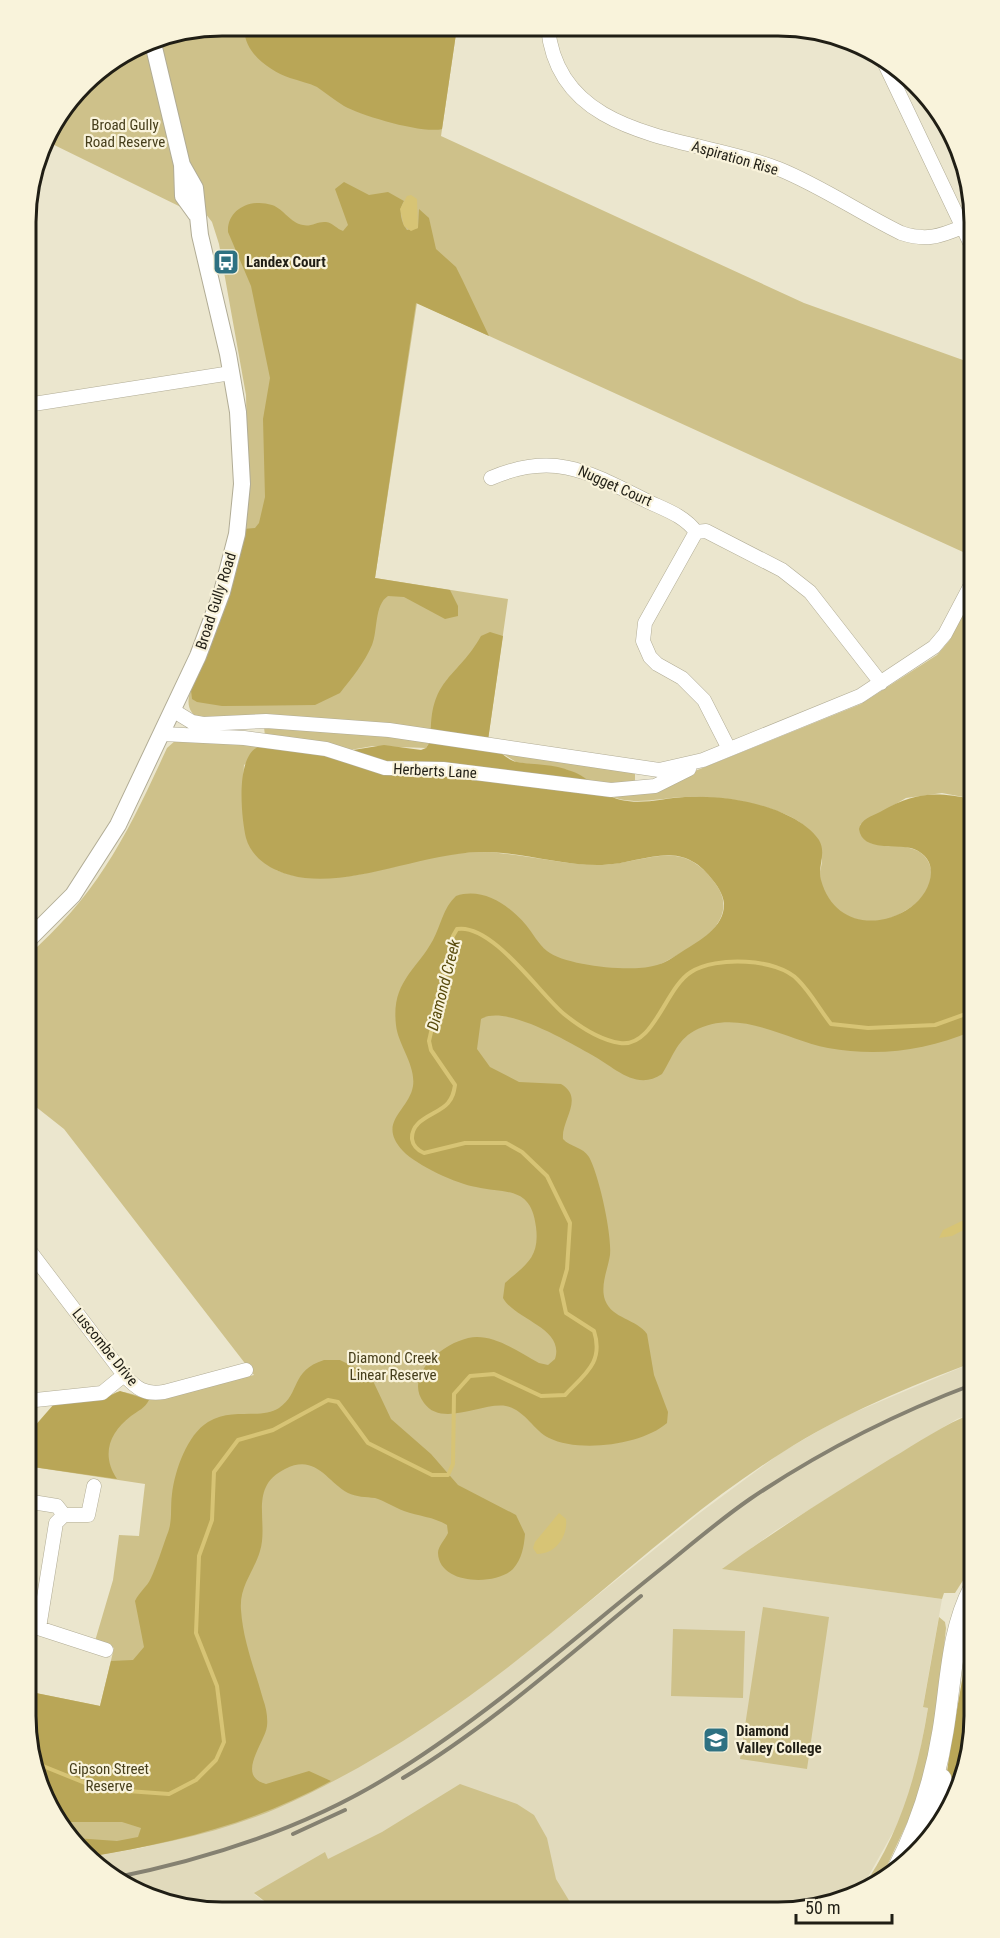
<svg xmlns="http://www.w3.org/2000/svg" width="1000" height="1938" font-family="'Roboto Condensed',sans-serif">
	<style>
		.built { fill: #e1dabc }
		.green { fill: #cec18a }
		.forest { fill: #b9a657 }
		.water { fill: #d7c475 }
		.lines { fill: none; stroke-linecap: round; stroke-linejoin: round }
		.stream { stroke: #d7c475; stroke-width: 4 }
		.minor-casing { stroke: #b1ac95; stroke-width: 15 }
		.tertiary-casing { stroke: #b1ac95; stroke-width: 18 }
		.primary-casing { stroke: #b1ac95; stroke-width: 22 }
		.minor { stroke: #fff; stroke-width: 14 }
		.tertiary { stroke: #fff; stroke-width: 16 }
		.primary { stroke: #fff; stroke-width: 21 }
		.rail { stroke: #858171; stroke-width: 4 }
		.labels { text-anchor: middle; stroke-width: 4.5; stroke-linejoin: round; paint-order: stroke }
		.park-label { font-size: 15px; fill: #463e1b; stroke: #f9f3db }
		.street-label { font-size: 15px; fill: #201e15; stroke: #f9f3db }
		.poi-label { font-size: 15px; font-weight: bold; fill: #201e15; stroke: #f9f3db; text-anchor: start }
		.water-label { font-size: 16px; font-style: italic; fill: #584a0b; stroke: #f9f3db }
		.rim { fill: none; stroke: #201e15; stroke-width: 3 }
	</style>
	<rect width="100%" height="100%" fill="#ebe6ce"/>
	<path class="built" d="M 974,1362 L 974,1413 L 957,1419 L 875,1469 L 775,1531 L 723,1569 L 942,1599 L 923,1706 L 928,1708 L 916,1774 L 901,1818 L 859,1893 L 841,1902 L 778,1912 L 307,1911 L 254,1894 L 277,1911 L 196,1911 L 135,1892 L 93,1864 L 88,1857 L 141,1848 L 239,1822 L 277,1808 L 368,1761 L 521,1657 L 697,1515 L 782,1452 L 841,1418 Z"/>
	<path class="green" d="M 222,26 L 457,27 L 441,136 L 804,303 L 974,364 L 974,557 L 417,303 L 375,578 L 508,599 L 488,740 L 201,720 C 191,714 187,708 189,696 L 248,477 L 246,395 L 219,244 L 212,222 L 202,209 L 158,38 Z
		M 146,41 L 187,210 L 44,140 L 92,74 Z
		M 974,593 L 974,799 L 942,793 L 906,798 L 860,825 L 864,839 C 880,848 896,843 913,849 C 920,851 926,856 929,863 C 940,889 914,908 893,917 C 861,930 826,913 820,878 C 819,872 822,866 822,860 C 822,852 812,833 807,828 C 793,814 767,807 749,803 C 728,798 707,796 685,797 C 658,798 632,807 605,794 L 695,771 L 861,704 L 937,655 L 949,641 Z
		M 264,727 L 431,740 L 426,748 L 373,746 L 344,751 L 265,736 Z
		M 176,740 L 273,744 L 244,765 L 242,797 L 276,870 C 343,896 413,851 482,852 C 521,853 560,865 599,865 C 646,864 681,835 715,883 C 723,894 726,905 721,917 C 711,940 681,953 661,964 L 974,1011 L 974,1362 C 908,1387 842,1414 783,1452 C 705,1501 634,1565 563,1623 C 477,1695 380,1763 278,1808 C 218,1834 152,1846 88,1857 L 36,1779 L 26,1716 L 26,1691 L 100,1706 L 114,1648 L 95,1641 L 113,1580 L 119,1535 L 139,1536 L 145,1484 L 26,1466 L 26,1436 L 117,1392 C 128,1390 142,1400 160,1399 L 254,1375 L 64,1129 L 26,1099 L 26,957 C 99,893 127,835 167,748 Z
		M 495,749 L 635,773 L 635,784 L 594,785 L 568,770 L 516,762 Z
		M 974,1413 L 974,1563 L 955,1593 L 944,1593 L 942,1599 L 722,1569 C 776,1530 833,1494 890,1459 C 918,1443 944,1424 974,1413 Z
		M 763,1607 L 829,1617 L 807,1769 L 740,1759 Z
		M 939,1617 L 945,1622 L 946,1628 L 938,1705 L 922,1791 L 885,1870 L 876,1885 L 859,1893 C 899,1837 917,1776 928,1708 L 923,1707 Z
		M 673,1629 L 745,1631 L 743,1698 L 671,1696 Z
		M 460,1784 L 517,1804 L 534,1815 L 547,1838 L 556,1879 L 576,1912 L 277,1911 L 254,1893 L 325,1852 L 328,1859 L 382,1832 Z"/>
	<path class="forest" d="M 245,26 L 457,27 L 442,129 C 423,134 362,116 344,106 C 334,100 326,93 317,87 C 309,83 299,81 290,78 C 270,71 241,51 245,26 Z
		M 344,182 L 369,195 L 388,192 L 404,201 C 398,210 401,222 407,230 L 418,228 L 419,209 L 429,218 L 436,249 L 456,267 L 462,279 L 489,336 L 416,303 L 375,578 L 450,590 L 458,606 L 458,616 L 445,619 L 404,597 L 388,596 C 374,605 378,631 372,645 C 365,662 351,679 340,693 L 315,705 L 222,706 L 197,702 L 192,699 L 191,690 L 243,529 L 255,528 L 259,523 L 265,497 L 263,419 L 270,378 L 251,286 L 228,232 C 227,209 251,198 272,205 C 284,209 290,223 303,225 C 311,227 318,221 326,222 C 333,223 337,229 343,231 L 348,225 L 335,189 Z
		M 490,632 L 503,636 L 488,740 L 431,732 C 431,678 458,677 481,636 Z
		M 431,740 C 449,742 478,742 494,749 C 502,752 507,760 517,762 C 535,765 554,764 571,771 C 590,777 601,796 621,800 C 643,805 664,798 685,797 C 720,795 760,801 791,817 C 801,822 813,831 819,840 C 827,854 817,867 821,880 C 833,924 877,931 911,907 C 930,894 943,861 914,849 C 899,843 862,853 859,829 C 861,819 872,816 880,812 C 917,791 934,792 974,799 L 974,1030 L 972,1031 C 925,1051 878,1057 828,1048 C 784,1039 738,1007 694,1031 C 676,1041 672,1059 662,1074 C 636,1092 613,1066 592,1055 C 569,1042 505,1004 481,1019 L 477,1049 L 490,1067 L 519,1082 L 561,1084 C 585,1098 561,1120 563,1139 C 570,1147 583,1147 589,1157 C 599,1175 612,1234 610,1255 C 608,1269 600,1285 605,1300 C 612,1319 637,1319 647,1334 L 654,1375 L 668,1412 L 667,1423 C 642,1445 579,1453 549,1438 C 533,1430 525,1410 506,1406 C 482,1402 442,1428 424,1403 C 401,1373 450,1337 477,1337 C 498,1337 521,1353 539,1363 L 548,1365 L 555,1359 C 565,1328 515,1320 503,1298 L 505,1283 C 525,1265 540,1258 536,1227 C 531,1186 507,1194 476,1187 C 457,1184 416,1165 403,1151 C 376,1122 409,1111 413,1086 C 416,1065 398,1045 396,1025 C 391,982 416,971 433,940 C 441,925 443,908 456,896 C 483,887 509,905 526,925 C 533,933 538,944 547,951 C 566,966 630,972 653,966 C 664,964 674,957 683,951 C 700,940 725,927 724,903 C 723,894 717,885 711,878 C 679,837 643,864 602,865 C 560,866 520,851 479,852 C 422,854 360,884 305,878 C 281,875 253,863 246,838 C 241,816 235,754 260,746 L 347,751 L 384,745 L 421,750 L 426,748 Z
		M 324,1360 L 340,1360 L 366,1373 L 374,1383 L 391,1419 L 431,1454 L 458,1485 L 516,1515 L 525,1534 C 524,1546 522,1559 513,1569 C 496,1586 439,1585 438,1553 C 438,1546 445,1540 448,1533 L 447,1525 C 434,1517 418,1516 404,1511 C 394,1507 385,1501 375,1498 C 366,1497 356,1497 348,1493 C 327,1482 316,1453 285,1469 C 248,1487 269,1522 260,1551 C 254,1572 239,1586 241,1610 C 243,1641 255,1670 263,1699 C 266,1707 268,1717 267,1726 C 265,1743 235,1776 266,1784 L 309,1771 L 331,1781 C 255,1823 174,1843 88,1857 L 75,1838 L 117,1841 L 138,1837 L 141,1828 L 122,1822 L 64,1822 L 36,1779 L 26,1716 L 26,1691 L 100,1706 L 111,1661 L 133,1660 L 144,1647 L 135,1601 C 139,1592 147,1587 151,1578 C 157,1565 162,1549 167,1535 C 173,1521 170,1509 172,1494 C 175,1470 187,1435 208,1422 C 232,1407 261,1420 279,1408 C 301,1393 290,1371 324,1360 Z
		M 120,1391 L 149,1400 C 145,1408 138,1411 131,1416 C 109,1433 101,1455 117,1479 L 26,1466 L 26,1436 L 54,1404 L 105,1398 Z
		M 974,1611 C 974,1671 983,1750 952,1804 L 949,1801 L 947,1772 L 950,1750 Z"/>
	<path class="water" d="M 411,195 L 417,199 L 418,228 L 411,231 L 404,226 L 400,209 L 407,196 Z
		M 966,1219 L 972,1219 L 971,1226 L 952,1236 L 939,1238 L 943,1230 Z
		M 559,1513 L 566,1519 C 568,1536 556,1554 537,1554 L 533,1548 L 535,1542 Z"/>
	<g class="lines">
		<path class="stream" d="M 33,1762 L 100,1789 L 169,1794 L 196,1780 L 216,1760 L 224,1742 L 217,1686 L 196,1633 L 199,1556 L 212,1520 L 214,1472 L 238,1440 L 273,1430 L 328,1400 L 338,1402 L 368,1443 L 432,1475 L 448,1475 L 453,1464 L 454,1394 L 470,1376 L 494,1374 L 541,1396 L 565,1395 C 585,1374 604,1362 594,1331 L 566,1313 L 561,1290 L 567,1269 L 570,1223 L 547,1176 L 522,1152 L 506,1143 L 465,1143 L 424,1153 C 417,1150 413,1146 412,1139 C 411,1118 438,1115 448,1103 C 453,1097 454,1092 455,1085 L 431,1050 L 429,1041 L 453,936 L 457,929 C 492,923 539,993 564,1014 C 580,1027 600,1040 620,1043 C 654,1048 665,988 691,972 C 716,956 777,958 798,980 C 811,993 820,1010 831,1024 L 868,1028 L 935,1025 L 974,1011"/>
		<g class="minor-casing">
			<path id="minor" d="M 548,28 C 559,143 697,136 779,169 C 821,186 860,213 901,233 C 925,241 939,237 962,227
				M 884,62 L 974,251
				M 27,405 L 231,373
				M 491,478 C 554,451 589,472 645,500 C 663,509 684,515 696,532
				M 174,711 L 192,722 L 203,724 L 266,721 L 389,730 L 659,770 L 703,760 L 860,696 L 934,647 L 945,634 L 974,579
				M 163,734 L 244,738 L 326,749 L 385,768 L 443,769 L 611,790 L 655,786 L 689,769
				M 729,749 L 704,700 L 682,678 L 657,664 L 650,657 L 643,641 L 645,623 L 696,532 L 706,531 L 782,570 L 810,592 L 881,683
				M 26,1246 L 124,1375 C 137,1389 145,1395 164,1392 L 246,1370
				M 26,1401 L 102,1393 L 124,1375
				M 26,1501 L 57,1506 L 64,1515
				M 26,1624 L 106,1650
				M 39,1628 L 56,1523 L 64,1515 L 88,1515 L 94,1486"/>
		</g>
		<g class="tertiary-casing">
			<path id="tertiary" d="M 152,39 L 182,165 L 183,196 L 196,214
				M 26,942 L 73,895 L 118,825 L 198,656 L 222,592 L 237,534 L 242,484 L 238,412 L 228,354 L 200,235 L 195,188 L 182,165"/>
		</g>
		<g class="primary-casing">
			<path id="primary" d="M 940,1825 L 941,1779
				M 897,1871 C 920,1827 935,1781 943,1731 C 951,1683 951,1632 974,1588"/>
		</g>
		<use href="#minor" class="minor"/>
		<use href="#tertiary" class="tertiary"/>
		<use href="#primary" class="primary"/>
		<path class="rail" d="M 403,1778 C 488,1727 564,1659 641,1596
			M 293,1834 L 345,1810
			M 113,1878 C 214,1858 312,1826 399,1770 C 494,1710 579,1634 667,1564 C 694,1542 721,1519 750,1499 C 821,1451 894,1414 974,1384"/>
	</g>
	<defs>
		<g id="bus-square" transform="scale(1.35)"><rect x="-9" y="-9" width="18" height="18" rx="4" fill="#2e7182" stroke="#f9f3db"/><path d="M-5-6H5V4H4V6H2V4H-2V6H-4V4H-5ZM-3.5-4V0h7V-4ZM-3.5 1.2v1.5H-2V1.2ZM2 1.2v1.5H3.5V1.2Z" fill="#fff"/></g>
		<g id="school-square" transform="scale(1.35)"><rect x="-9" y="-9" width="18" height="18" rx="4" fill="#2e7182" stroke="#f9f3db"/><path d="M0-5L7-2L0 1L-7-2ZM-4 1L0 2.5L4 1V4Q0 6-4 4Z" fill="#fff"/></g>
	</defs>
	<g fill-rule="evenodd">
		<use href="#bus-square" x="226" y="262"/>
		<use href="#school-square" x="716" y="1740"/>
	</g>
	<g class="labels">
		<g class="park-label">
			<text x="125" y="130">Broad Gully<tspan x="125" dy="17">Road Reserve</tspan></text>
			<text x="393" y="1363">Diamond Creek<tspan x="393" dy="17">Linear Reserve</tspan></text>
			<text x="109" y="1774">Gipson Street<tspan x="109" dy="17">Reserve</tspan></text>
		</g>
		<g class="street-label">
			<text transform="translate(735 158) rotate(16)" y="5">Aspiration Rise</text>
			<text transform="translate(615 486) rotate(24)" y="5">Nugget Court</text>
			<text transform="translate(216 601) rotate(-72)" y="5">Broad Gully Road</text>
			<text transform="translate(435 771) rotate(3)" y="5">Herberts Lane</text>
			<text transform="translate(105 1347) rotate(51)" y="5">Luscombe Drive</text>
		</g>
		<g class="poi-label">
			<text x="246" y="267">Landex Court</text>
			<text x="736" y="1736">Diamond<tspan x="736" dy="17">Valley College</tspan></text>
		</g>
		<g class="water-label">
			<text transform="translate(443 985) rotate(-76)" y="6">Diamond Creek</text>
		</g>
	</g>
	<path d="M0 0H1000V1938H0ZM222 36H778A186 186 0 0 1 964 222V1716A186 186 0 0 1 778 1902H222A186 186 0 0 1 36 1716V222A186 186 0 0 1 222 36Z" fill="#f9f3db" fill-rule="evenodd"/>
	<path class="rim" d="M222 36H778A186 186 0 0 1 964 222V1716A186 186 0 0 1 778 1902H222A186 186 0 0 1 36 1716V222A186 186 0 0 1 222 36Z"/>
	<path d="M796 1914v9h96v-9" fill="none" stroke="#201e15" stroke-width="3"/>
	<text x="805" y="1914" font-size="18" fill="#201e15" stroke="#f9f3db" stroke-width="4.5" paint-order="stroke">50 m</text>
</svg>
